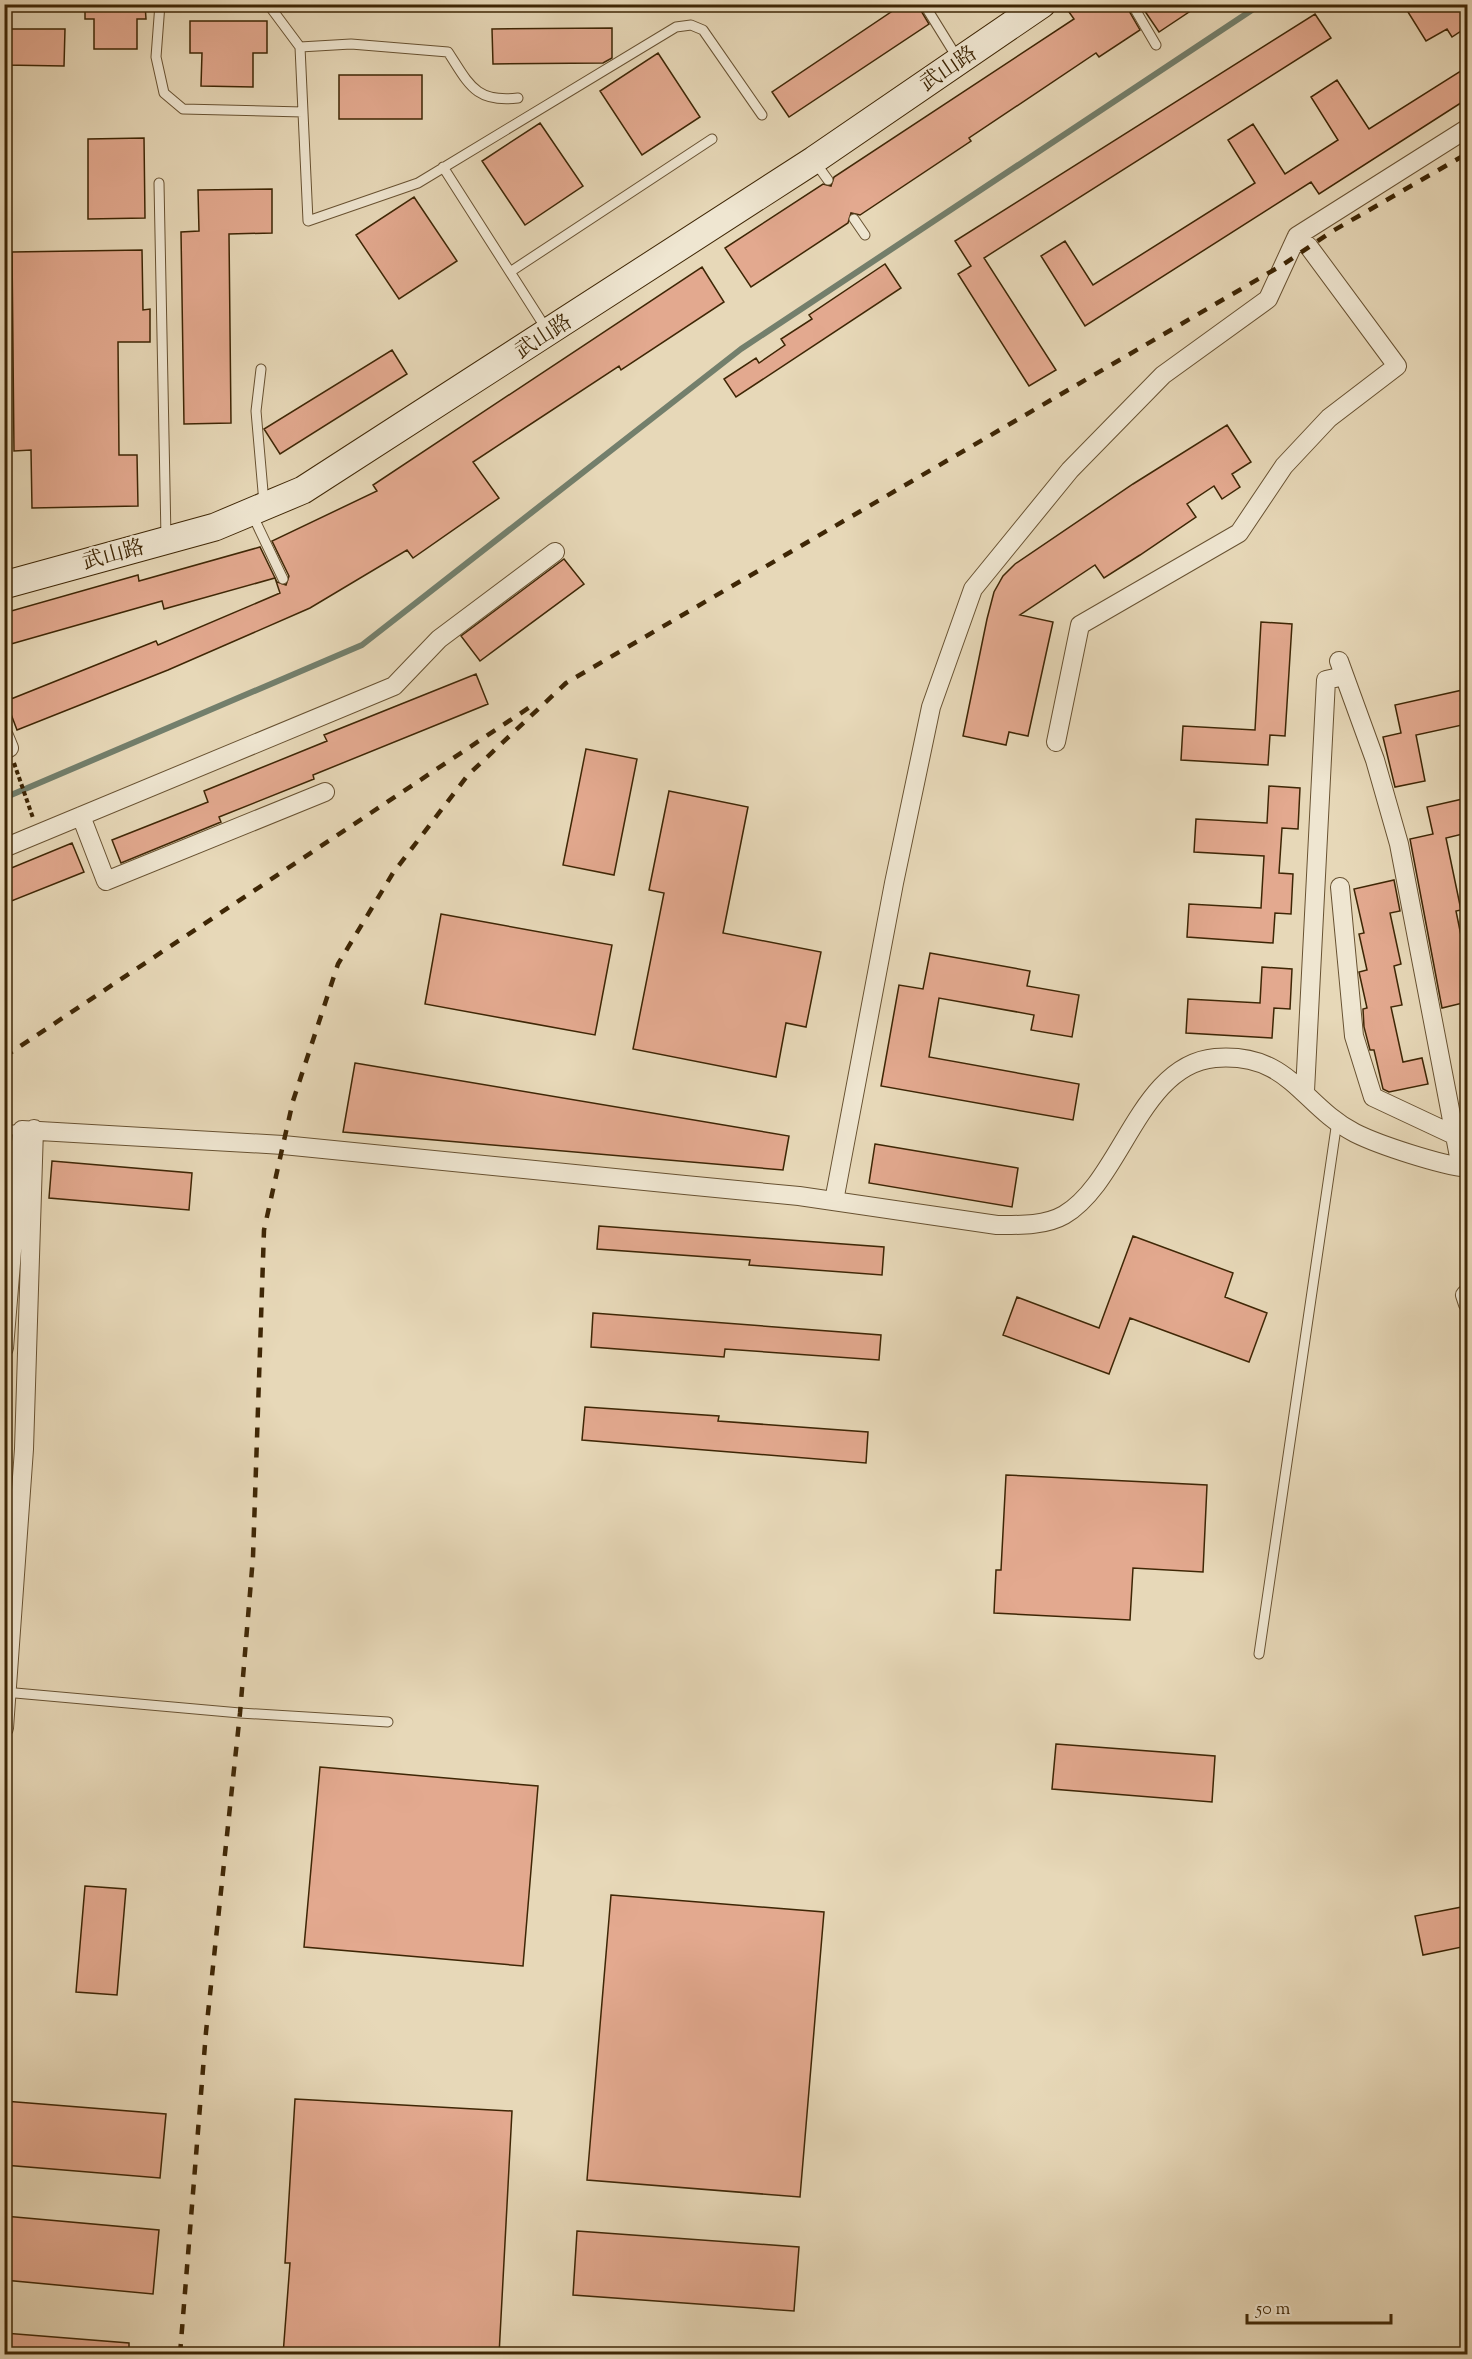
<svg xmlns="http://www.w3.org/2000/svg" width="1472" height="2359" font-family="'Sorts Mill Goudy','Noto Serif SC',serif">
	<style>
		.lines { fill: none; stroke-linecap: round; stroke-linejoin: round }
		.stream { stroke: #737f6c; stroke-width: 6 }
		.building { fill: #e3a98f; stroke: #3e2605; stroke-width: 1.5 }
		.lane-casing { stroke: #685232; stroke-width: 11 }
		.street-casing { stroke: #685232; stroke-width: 20 }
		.secondary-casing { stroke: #3e2605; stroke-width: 29 }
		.path { stroke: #3e2605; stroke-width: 4; stroke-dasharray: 4.5 3; stroke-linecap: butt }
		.lane { stroke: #efe6d1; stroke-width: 9 }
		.street { stroke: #efe6d1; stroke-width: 18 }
		.secondary { stroke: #efe6d1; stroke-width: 27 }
		.rail { stroke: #3e2605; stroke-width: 4.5; stroke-dasharray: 10 10; stroke-linecap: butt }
		.labels { text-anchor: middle; stroke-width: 5; stroke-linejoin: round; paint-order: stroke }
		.street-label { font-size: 21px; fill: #3e2605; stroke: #efe6d1 }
	</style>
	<rect width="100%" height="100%" fill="#e7d8b8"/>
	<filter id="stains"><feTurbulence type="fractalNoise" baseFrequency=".00333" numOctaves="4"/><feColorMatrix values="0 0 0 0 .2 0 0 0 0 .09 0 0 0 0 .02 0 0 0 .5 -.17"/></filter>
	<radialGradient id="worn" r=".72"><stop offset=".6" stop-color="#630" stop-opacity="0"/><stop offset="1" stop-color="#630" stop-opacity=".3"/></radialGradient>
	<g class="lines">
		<path class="stream" d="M 4,798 L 362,645 L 741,349 L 1261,4"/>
	</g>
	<path class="building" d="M 85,4 L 145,4 L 146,19 L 137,19 L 137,49 L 94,49 L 94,19 L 85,19 Z
		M 903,4 L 917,4 L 929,24 L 789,117 L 772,92 Z
		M 1080,4 L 1125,4 L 1140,30 L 1099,57 L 1096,53 L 969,138 L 971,141 L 860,215 L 851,213 L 848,223 L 751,287 L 725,248 L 823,184 L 831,186 L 834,177 L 1074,19 L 1069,12 Z
		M 1140,4 L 1201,4 L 1159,32 Z
		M 1403,4 L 1462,4 L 1467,13 L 1467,27 L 1452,37 L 1447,29 L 1426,41 Z
		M 1315,14 L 1331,38 L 984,258 L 1056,370 L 1029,386 L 958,274 L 971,266 L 955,241 Z
		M 190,21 L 267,21 L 267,53 L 253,53 L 253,87 L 201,86 L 202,53 L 190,53 Z
		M 612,28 L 612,58 L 603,63 L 493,64 L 492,29 Z
		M 4,29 L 65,29 L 64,66 L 4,65 Z
		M 658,53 L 700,117 L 642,155 L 600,91 Z
		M 1467,67 L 1467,99 L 1319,194 L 1311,182 L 1085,326 L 1041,256 L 1065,241 L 1093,285 L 1255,183 L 1228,140 L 1253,124 L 1285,174 L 1338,140 L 1311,97 L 1337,80 L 1369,129 Z
		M 339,75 L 422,75 L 422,119 L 339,119 Z
		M 540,123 L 583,186 L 525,225 L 482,161 Z
		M 144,138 L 145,218 L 88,219 L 88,139 Z
		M 272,189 L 272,233 L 229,234 L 231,423 L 184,424 L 181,232 L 199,231 L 198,190 Z
		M 414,197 L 457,261 L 399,299 L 356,235 Z
		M 142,250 L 143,310 L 150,309 L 150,342 L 118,342 L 119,455 L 137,455 L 138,506 L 32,508 L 31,450 L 14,451 L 12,252 Z
		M 885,264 L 901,288 L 736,397 L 724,379 L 756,358 L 759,363 L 785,345 L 781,339 L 812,319 L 809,315 Z
		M 702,267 L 724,302 L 621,370 L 619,366 L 473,462 L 499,498 L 413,558 L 407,550 L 310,608 L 168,670 L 17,730 L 6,701 L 156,641 L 158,645 L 280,593 L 275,578 L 164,609 L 162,601 L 4,646 L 4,613 L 138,575 L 139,581 L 260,547 L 277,582 L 286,585 L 289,576 L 272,541 L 377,491 L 373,485 Z
		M 392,350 L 407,374 L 280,454 L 264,429 Z
		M 1227,425 L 1251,462 L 1232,474 L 1240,487 L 1222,499 L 1214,486 L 1187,504 L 1196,517 L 1140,555 L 1104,578 L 1095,565 L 1020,615 L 1053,622 L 1028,736 L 1009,732 L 1006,745 L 963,736 L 987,619 L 994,592 L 1003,576 L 1015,564 L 1133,484 Z
		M 564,559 L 584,584 L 480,661 L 461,636 Z
		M 1261,622 L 1292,624 L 1285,736 L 1270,735 L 1268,765 L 1181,760 L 1183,726 L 1255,730 Z
		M 476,674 L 488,704 L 313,775 L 314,779 L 219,817 L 221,822 L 121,863 L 112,840 L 208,802 L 204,791 L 327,741 L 324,735 Z
		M 1467,689 L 1467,724 L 1416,735 L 1425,781 L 1395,787 L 1383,737 L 1401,733 L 1395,705 Z
		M 586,749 L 637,759 L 614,875 L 563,865 Z
		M 1269,786 L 1300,788 L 1298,829 L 1282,828 L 1279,873 L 1293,874 L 1291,914 L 1275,913 L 1273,943 L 1187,937 L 1189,904 L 1261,908 L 1264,856 L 1194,852 L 1196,819 L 1267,823 Z
		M 669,791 L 748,807 L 723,933 L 821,952 L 806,1027 L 786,1023 L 776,1077 L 633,1049 L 664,893 L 649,890 Z
		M 1467,798 L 1467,833 L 1446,838 L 1461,910 L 1456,911 L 1467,965 L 1467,1002 L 1442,1008 L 1410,839 L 1433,834 L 1427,807 Z
		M 72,843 L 84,872 L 4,904 L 4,871 Z
		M 1394,880 L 1400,911 L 1390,913 L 1401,964 L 1394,966 L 1402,1005 L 1391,1007 L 1403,1062 L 1422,1058 L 1428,1084 L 1389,1092 L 1383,1089 L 1374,1050 L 1370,1050 L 1364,1027 L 1363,1009 L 1367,1008 L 1359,972 L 1367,970 L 1359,934 L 1364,933 L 1354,889 Z
		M 441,914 L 612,945 L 595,1035 L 425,1004 Z
		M 930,953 L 1030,971 L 1027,986 L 1079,995 L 1072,1037 L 1031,1030 L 1034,1015 L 939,998 L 929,1057 L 1079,1084 L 1073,1120 L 881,1086 L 899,985 L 923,989 Z
		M 1262,967 L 1292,969 L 1290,1009 L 1274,1008 L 1272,1038 L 1186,1033 L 1188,999 L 1260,1003 Z
		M 355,1063 L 789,1136 L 783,1170 L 343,1132 Z
		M 875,1144 L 1018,1168 L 1012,1207 L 869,1183 Z
		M 52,1161 L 192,1173 L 189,1210 L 49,1198 Z
		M 599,1226 L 884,1247 L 882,1275 L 749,1265 L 750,1260 L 597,1249 Z
		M 1133,1236 L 1233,1273 L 1225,1297 L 1267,1313 L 1249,1362 L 1130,1318 L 1109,1374 L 1003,1335 L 1017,1297 L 1099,1328 Z
		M 593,1313 L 881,1335 L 879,1360 L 725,1349 L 724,1357 L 591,1347 Z
		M 585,1407 L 719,1416 L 718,1421 L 868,1432 L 866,1463 L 582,1440 Z
		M 1006,1475 L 1207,1485 L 1203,1572 L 1133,1568 L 1130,1620 L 994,1613 L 996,1570 L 1001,1570 Z
		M 1056,1744 L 1215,1756 L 1212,1802 L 1052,1789 Z
		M 320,1767 L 538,1786 L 523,1966 L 304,1947 Z
		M 85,1886 L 126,1889 L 117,1995 L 76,1992 Z
		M 611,1895 L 824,1912 L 800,2197 L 587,2180 Z
		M 1467,1906 L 1467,1946 L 1423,1955 L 1415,1916 Z
		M 295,2099 L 512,2111 L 499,2355 L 283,2355 L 290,2263 L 285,2263 Z
		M 4,2101 L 166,2114 L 160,2178 L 4,2165 Z
		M 4,2216 L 159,2230 L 153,2294 L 4,2280 Z
		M 577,2231 L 799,2247 L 794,2311 L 573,2295 Z
		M 4,2333 L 129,2343 L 129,2355 L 4,2355 Z"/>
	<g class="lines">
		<g class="lane-casing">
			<path id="lane" d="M 160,4 L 156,57 L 164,93 L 183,109 L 303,112
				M 268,4 L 300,47 L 308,221 L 418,183 L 676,27 L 691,25 L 703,30 L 762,115
				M 924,4 L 958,59
				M 1132,4 L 1156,45
				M 300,47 L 351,44 L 448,52 C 469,84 475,103 518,98
				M 815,162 L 828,180
				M 443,167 L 510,272
				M 159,183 L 166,538
				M 854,219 L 865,235
				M 547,330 L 510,272 L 712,139
				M 261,369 L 256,411 L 264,503
				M 252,514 L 283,579
				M 4,1130 L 22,1130
				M 1259,1654 L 1337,1121
				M 4,1692 L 240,1713 L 388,1722"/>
		</g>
		<g class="street-casing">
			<path id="street" d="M 1339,661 L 1375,760 L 1399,844 L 1461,1167
				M 4,736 L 9,748
				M 1056,742 L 1080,625 L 1239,533 L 1284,466 L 1329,418 L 1397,366 L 1309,247 L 1297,236
				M 81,816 L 106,881 L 325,792
				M 4,848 L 394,686 L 439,639 L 555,552
				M 1340,887 L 1354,1036 L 1373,1097 L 1454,1135
				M 1305,1091 L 1326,680 L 1344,676
				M 834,1201 L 894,883 L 931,707 L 973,589 L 1070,470 L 1163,375 L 1268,299 L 1297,236 L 1468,128
				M 1468,1292 L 1465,1295 L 1468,1304
				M 4,1348 L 22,1130 L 283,1145 L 685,1185 L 799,1196 L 997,1225 C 1018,1225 1045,1226 1064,1215 C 1122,1181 1139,1065 1215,1058 C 1290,1052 1301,1105 1355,1133 C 1379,1145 1440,1165 1468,1168
				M 4,1728 L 24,1449 L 34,1129"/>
		</g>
		<g class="secondary-casing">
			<path id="secondary" d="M 4,585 L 215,527 L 303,490 L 814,160 L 1042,4"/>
		</g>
		<path class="path" d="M 14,763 L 33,818"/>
		<use href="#lane" class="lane"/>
		<use href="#street" class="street"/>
		<use href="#secondary" class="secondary"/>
		<path class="rail" d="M 4,1057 L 536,703
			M 180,2354 L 206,2032 L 240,1713 L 253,1557 L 264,1230 L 283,1145 L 293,1101 L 338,964 L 393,873 L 468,775 L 566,683 L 1284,264 L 1331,232 L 1468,153"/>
	</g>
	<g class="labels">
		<g class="street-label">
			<text transform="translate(948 68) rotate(-34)" y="7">武山路</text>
			<text transform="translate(543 336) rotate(-33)" y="7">武山路</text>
			<text transform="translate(113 554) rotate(-15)" y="7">武山路</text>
		</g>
	</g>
	<rect width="1472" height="2359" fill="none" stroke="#e7d8b8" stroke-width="24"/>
	<rect x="6" y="6" width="1460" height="2347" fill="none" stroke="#3e2605" stroke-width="3"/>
	<rect x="12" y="12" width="1448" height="2335" fill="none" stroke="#3e2605" stroke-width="1.5"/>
	<path d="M1247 2314v9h144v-9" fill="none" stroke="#3e2605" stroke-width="3"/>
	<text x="1256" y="2314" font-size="18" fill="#3e2605" stroke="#efe6d1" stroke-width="4.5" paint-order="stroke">50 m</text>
	<rect width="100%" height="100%" filter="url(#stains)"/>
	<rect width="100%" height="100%" fill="url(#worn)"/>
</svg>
